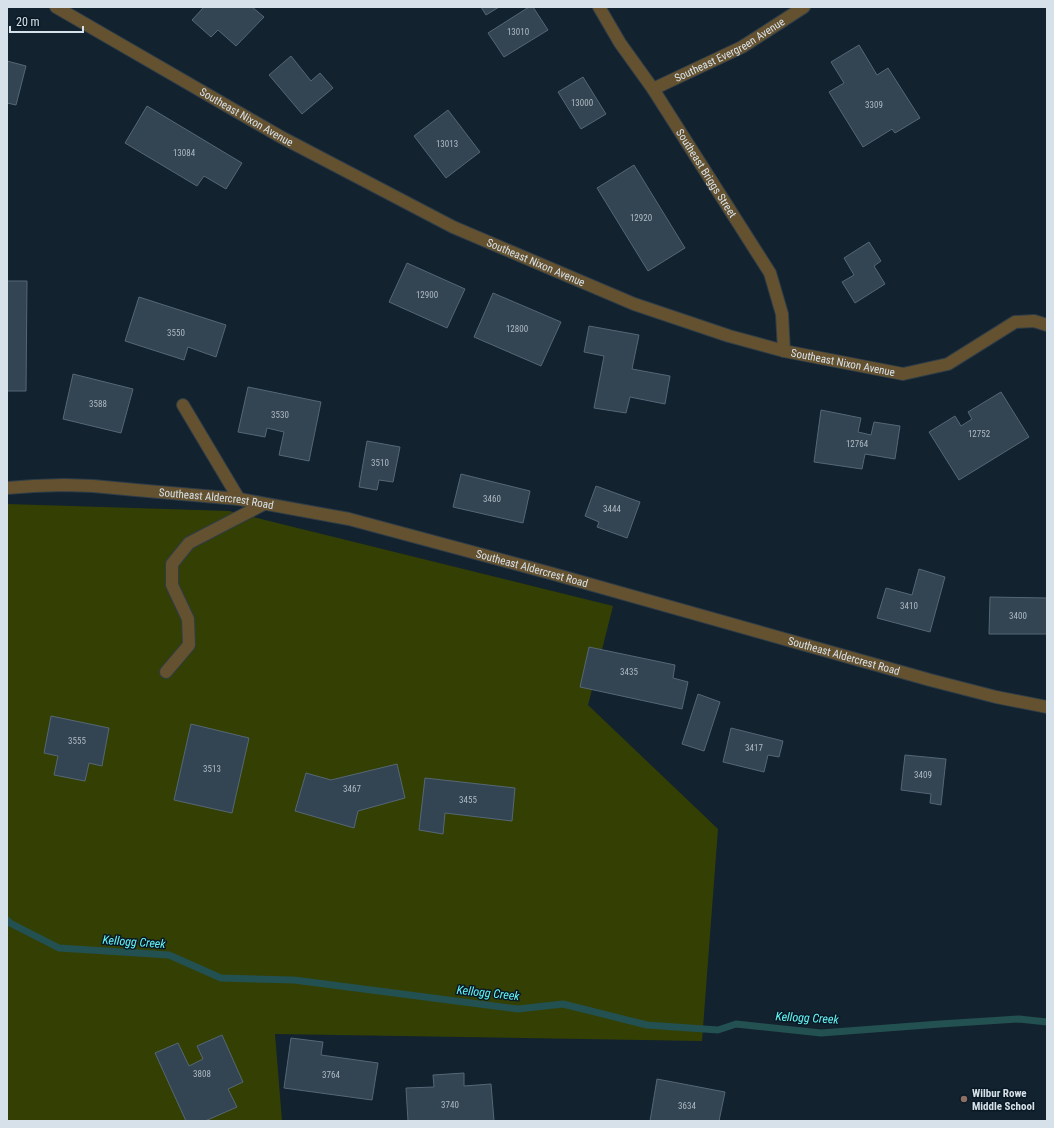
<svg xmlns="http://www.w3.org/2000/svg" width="1054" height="1128" font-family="'Roboto Condensed',sans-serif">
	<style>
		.green { fill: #344003 }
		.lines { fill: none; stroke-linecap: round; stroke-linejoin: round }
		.stream { stroke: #235050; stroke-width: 7 }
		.building { fill: #334452; stroke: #556776 }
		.minor-casing { stroke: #2e3d49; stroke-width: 14 }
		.minor { stroke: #64512f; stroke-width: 12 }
		.education-dot { fill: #8d6e63; stroke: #091925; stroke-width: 1.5 }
		.labels { text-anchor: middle; stroke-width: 3; stroke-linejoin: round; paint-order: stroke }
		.number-label { font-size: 9px; fill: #aebac3 }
		.street-label { font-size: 11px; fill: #d7e1e9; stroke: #091925 }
		.poi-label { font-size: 11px; font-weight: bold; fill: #d7e1e9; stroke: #091925; text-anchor: start }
		.water-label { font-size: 12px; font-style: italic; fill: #65f6f7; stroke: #091925 }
	</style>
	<rect width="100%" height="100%" fill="#12222f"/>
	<path class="green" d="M 7,504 L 229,511 L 613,606 L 588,705 L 718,829 L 702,1041 L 275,1034 L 282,1121 L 7,1121 Z"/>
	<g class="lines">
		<path class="stream" d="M 7,920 L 10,923 L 59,948 L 169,955 L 221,978 L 294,980 L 518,1009 L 563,1004 L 647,1025 L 718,1030 L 736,1024 L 821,1033 L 940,1024 L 1019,1019 L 1047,1022"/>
	</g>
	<path class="building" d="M 204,7 L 252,7 L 264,17 L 236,46 L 218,30 L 211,37 L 192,20 Z
		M 481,7 L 499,7 L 486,15 Z
		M 529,7 L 533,7 L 548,30 L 504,57 L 488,33 Z
		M 859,45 L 877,75 L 888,68 L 920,118 L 895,133 L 892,129 L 863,147 L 829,92 L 844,83 L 831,62 Z
		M 291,56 L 311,81 L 320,73 L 333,88 L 302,114 L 269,75 Z
		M 7,61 L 26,66 L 16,105 L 7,103 Z
		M 583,77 L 606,114 L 581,129 L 558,92 Z
		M 147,106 L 242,163 L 226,189 L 204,176 L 197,186 L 125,143 Z
		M 448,110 L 480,152 L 446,178 L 414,136 Z
		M 634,165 L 685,248 L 648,271 L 597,188 Z
		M 869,242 L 881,261 L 874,266 L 885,284 L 855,303 L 842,282 L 854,275 L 844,258 Z
		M 407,263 L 465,289 L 447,328 L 389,302 Z
		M 7,281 L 27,281 L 26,391 L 7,391 Z
		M 493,293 L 561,322 L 541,366 L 474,337 Z
		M 139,297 L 226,325 L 216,357 L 188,347 L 184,360 L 125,341 Z
		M 589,326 L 639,335 L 632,369 L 670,376 L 665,404 L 630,397 L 626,413 L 594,408 L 604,356 L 584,352 Z
		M 73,374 L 133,389 L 121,433 L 63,419 Z
		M 248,387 L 321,402 L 309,461 L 279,455 L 284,432 L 267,428 L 265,437 L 238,432 Z
		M 1001,392 L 1029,437 L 959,480 L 929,432 L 955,416 L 961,426 L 972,419 L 968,412 Z
		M 821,410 L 861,418 L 858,432 L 871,435 L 874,422 L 900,426 L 895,459 L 865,454 L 862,469 L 814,462 Z
		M 367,441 L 400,447 L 393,482 L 379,480 L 377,490 L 359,487 Z
		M 461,474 L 530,491 L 523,523 L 453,507 Z
		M 596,486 L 640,502 L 627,538 L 597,527 L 599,522 L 585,516 Z
		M 919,569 L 945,577 L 930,632 L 877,618 L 886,588 L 912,595 Z
		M 990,597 L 1047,598 L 1047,634 L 989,634 Z
		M 589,647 L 675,665 L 673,678 L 688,682 L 682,709 L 580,687 Z
		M 698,694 L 720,702 L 704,751 L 682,744 Z
		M 51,716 L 109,728 L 102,766 L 89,763 L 85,781 L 54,775 L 58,756 L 44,753 Z
		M 191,724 L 249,738 L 232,813 L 174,800 Z
		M 731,728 L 783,741 L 779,757 L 768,755 L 764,772 L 723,762 Z
		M 905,755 L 946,759 L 941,805 L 930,803 L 931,794 L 901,790 Z
		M 397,764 L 405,798 L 358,811 L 354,828 L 295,811 L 306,773 L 331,780 Z
		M 425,778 L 515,788 L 512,821 L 445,813 L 443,834 L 419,830 Z
		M 222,1035 L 243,1082 L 228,1089 L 237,1107 L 205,1121 L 186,1121 L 155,1053 L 178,1043 L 189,1066 L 203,1059 L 197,1046 Z
		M 291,1038 L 323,1042 L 321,1055 L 378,1063 L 372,1100 L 284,1088 Z
		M 464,1073 L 464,1086 L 491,1084 L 494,1121 L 408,1121 L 406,1088 L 434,1087 L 433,1075 Z
		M 657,1079 L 725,1092 L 719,1121 L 650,1121 Z"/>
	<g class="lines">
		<g class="minor-casing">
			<g id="minor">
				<path id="s1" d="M 56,7 L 281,137 L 453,227 L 634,304 L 729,336 L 784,351 L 903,374 L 948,364 L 1015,322 L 1034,321 L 1047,325"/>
				<path id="s2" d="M 599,7 L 620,43 L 653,89 L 770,273 L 782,314 L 784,351"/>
				<path id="s3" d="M 653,89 L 742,47 L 804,7"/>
				<path d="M 183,405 L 239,499"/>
				<path id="s4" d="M 7,488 L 34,486 L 64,485 L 93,486 L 136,490 L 239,499 L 349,519 L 550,573 L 930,680 L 996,697 L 1047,707"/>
				<path d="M 166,672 L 189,645 L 188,619 L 172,585 L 172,564 L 189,543 L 264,504"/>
			</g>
		</g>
		<use href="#minor" class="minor"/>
	</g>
	<circle class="education-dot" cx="964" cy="1099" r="4"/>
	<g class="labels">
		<g class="number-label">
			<text x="518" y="35">13010</text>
			<text x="582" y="106">13000</text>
			<text x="874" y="108">3309</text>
			<text x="447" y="147">13013</text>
			<text x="184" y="156">13084</text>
			<text x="641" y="221">12920</text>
			<text x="427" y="298">12900</text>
			<text x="517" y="332">12800</text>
			<text x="176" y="336">3550</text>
			<text x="98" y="407">3588</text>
			<text x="280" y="418">3530</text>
			<text x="979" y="437">12752</text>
			<text x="857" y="447">12764</text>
			<text x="380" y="466">3510</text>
			<text x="492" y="502">3460</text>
			<text x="612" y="512">3444</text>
			<text x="909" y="609">3410</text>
			<text x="1018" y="619">3400</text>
			<text x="629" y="675">3435</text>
			<text x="77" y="744">3555</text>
			<text x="754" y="751">3417</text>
			<text x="212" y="772">3513</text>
			<text x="923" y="778">3409</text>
			<text x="352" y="792">3467</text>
			<text x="468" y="803">3455</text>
			<text x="202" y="1077">3808</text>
			<text x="331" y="1078">3764</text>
			<text x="450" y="1108">3740</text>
			<text x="687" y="1109">3634</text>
		</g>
		<g class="street-label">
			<text dy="4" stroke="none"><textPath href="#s3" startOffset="86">Southeast Evergreen Avenue</textPath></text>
			<text dy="4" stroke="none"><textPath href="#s1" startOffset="220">Southeast Nixon Avenue</textPath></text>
			<text dy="4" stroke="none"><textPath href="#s2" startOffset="198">Southeast Briggs Street</textPath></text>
			<text dy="4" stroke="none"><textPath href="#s1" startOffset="544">Southeast Nixon Avenue</textPath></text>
			<text dy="4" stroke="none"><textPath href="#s1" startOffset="868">Southeast Nixon Avenue</textPath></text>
			<text dy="4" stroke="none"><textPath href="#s4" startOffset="210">Southeast Aldercrest Road</textPath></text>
			<text dy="4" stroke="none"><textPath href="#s4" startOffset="534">Southeast Aldercrest Road</textPath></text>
			<text dy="4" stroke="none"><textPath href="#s4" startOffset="858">Southeast Aldercrest Road</textPath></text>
		</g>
		<g class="poi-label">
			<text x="972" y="1097">Wilbur Rowe<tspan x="972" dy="13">Middle School</tspan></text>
		</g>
		<g class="water-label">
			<text transform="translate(134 942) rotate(4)" y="4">Kellogg Creek</text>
			<text transform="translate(488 993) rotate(6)" y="4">Kellogg Creek</text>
			<text transform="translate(807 1018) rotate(3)" y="4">Kellogg Creek</text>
		</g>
	</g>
	<rect width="1054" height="1128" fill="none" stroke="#d7e1e9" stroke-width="16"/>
	<path d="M10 26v6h73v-6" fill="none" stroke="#d7e1e9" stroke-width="2"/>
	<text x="16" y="26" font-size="12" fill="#d7e1e9" stroke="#091925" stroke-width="3" paint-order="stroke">20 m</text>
</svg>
